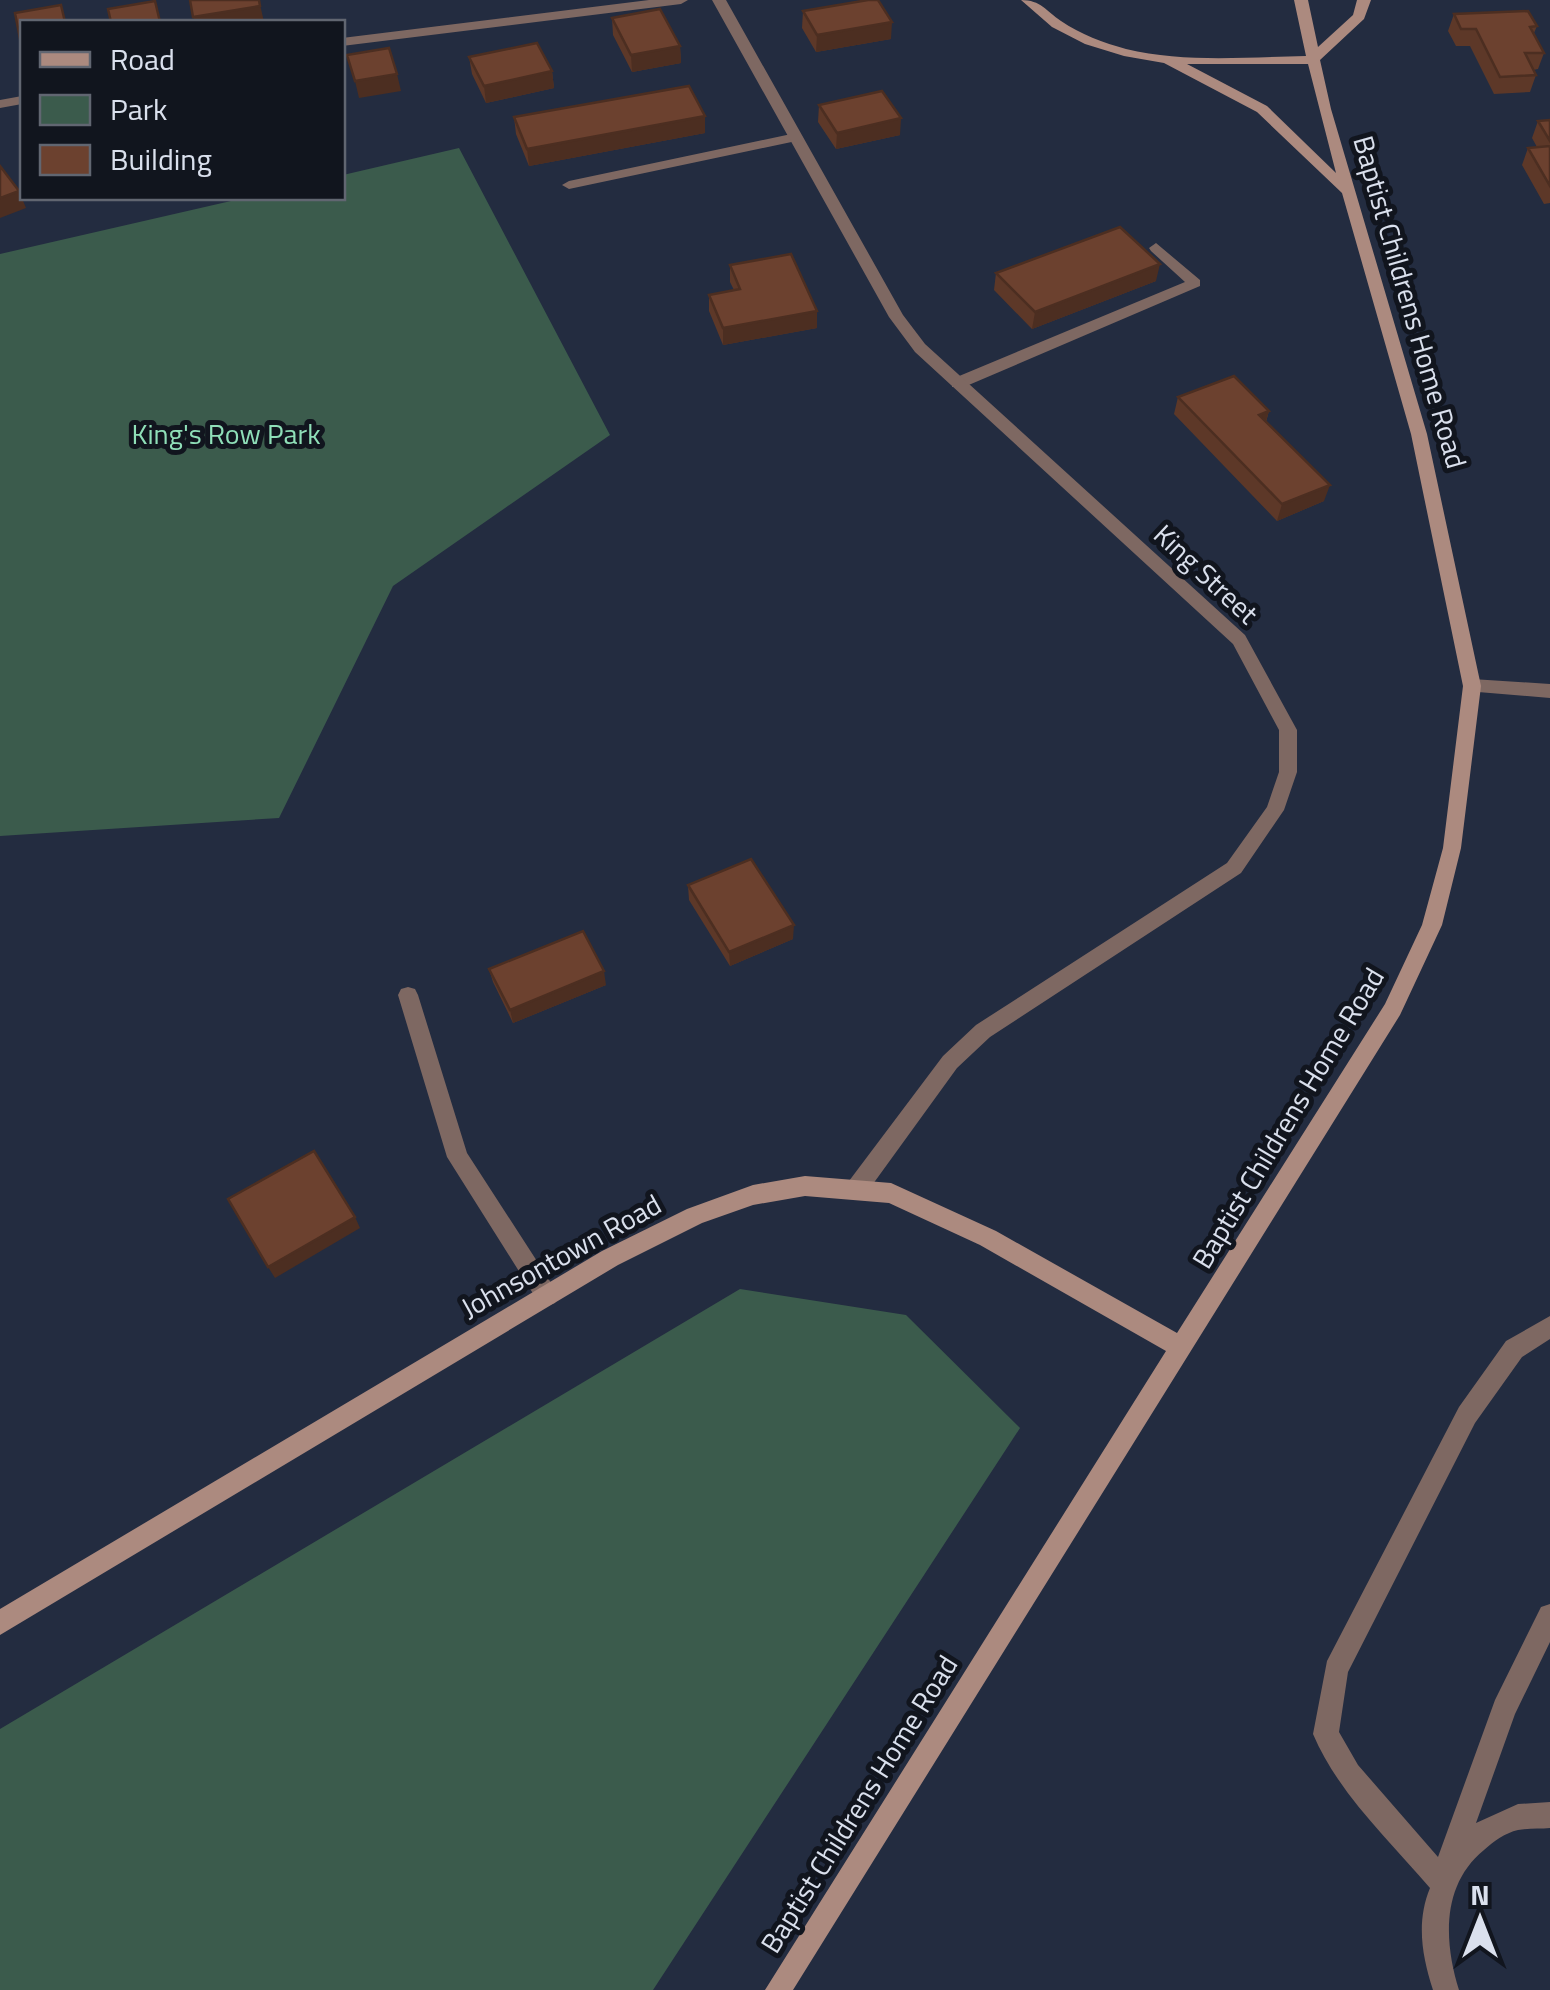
<svg xmlns="http://www.w3.org/2000/svg" width="1550" height="1990" font-family="'Titillium Web',sans-serif">
	<style>
		.green { fill: #3b5b4c }
		.lines { fill: none; stroke-linecap: round; stroke-linejoin: round }
		.lane { fill: #7e6862; fill-rule: evenodd }
		.street { fill: #7e6862; fill-rule: evenodd }
		.secondary { fill: #ac8a7f; fill-rule: evenodd }
		.wall { fill: #5d3828 }
		.shaded-wall { fill: #4c2e21 }
		.building { fill: #6c412f; stroke: #4c2e21; stroke-width: 2.5 }
		.labels { text-anchor: middle; stroke-width: 10; stroke-linejoin: round; paint-order: stroke }
		.street-label { font-size: 28px; fill: #dae0ed; stroke: #11151e }
		.park-label { font-size: 28px; fill: #8fdfb8; stroke: #11151e }
	</style>
	<rect width="100%" height="100%" fill="#232c40"/>
	<path class="green" d="M 459,148 L 610,435 L 393,586 L 279,818 L 0,836 L 0,254 L 244,198 L 342,198 L 343,175 Z
		M 740,1289 L 906,1315 L 1020,1428 L 653,1990 L 0,1990 L 0,1729 Z"/>
	<g class="lines">
		<path class="lane" d="M 796,133 L 801,134 L 801,140 L 569,189 L 562,185 L 569,181 Z
			M 1156,243 L 1200,280 L 1200,286 L 964,387 L 952,387 L 952,379 L 1185,282 L 1151,251 L 1149,248 Z
			M 408,987 L 415,989 L 418,995 L 467,1153 L 555,1289 L 558,1296 L 555,1303 L 547,1306 L 539,1303 L 447,1157 L 398,995 L 401,989 Z
			M 1550,1316 L 1550,1339 L 1522,1357 L 1475,1423 L 1348,1672 L 1339,1732 L 1358,1765 L 1438,1857 L 1495,1700 L 1541,1607 L 1550,1604 L 1550,1642 L 1515,1714 L 1476,1823 L 1518,1804 L 1550,1802 L 1550,1828 C 1540,1829 1528,1828 1518,1830 C 1505,1833 1494,1841 1484,1850 C 1441,1885 1444,1942 1459,1990 L 1433,1990 C 1422,1956 1416,1922 1430,1888 C 1389,1840 1338,1793 1313,1734 L 1327,1661 L 1459,1407 L 1506,1341 Z"/>
		<path class="street" d="M 649,0 L 688,0 L 681,4 L 342,46 L 342,38 Z
			M 712,0 L 726,0 L 903,315 L 925,344 L 1245,635 L 1297,730 L 1297,772 L 1284,810 L 1241,873 L 990,1037 L 957,1068 L 865,1195 L 857,1198 L 849,1195 L 846,1188 L 849,1181 L 943,1056 L 976,1025 L 1227,863 L 1267,807 L 1279,772 L 1279,730 L 1233,644 L 915,352 L 889,317 Z
			M 22,96 L 22,104 L 0,108 L 0,100 Z
			M 1472,679 L 1550,684 L 1550,698 L 1466,691 L 1463,686 Z"/>
		<path class="secondary" d="M 1021,0 C 1041,0 1046,11 1061,21 C 1080,34 1104,43 1126,49 C 1184,63 1247,57 1306,56 L 1294,0 L 1308,0 L 1318,47 L 1353,15 L 1357,0 L 1371,0 L 1364,19 L 1320,60 L 1331,109 L 1427,434 L 1481,686 L 1461,848 L 1442,925 L 1400,1015 L 793,1990 L 765,1990 L 1166,1351 L 980,1245 L 889,1203 L 805,1196 L 753,1205 L 702,1223 L 618,1265 L 0,1635 L 0,1609 L 602,1251 L 687,1209 L 753,1185 L 805,1176 L 891,1183 L 996,1231 L 1177,1333 L 1385,1004 L 1422,925 L 1443,848 L 1463,686 L 1411,434 L 1342,193 L 1257,112 L 1164,63 L 1124,56 L 1085,44 L 1052,27 ZM 1187,64 L 1308,64 L 1336,173 L 1267,106 Z"/>
	</g>
	<path class="wall" d="M 803,11 L 891,39 L 816,52 L 802,28 Z
		M 1454,14 L 1537,26 L 1534,33 L 1544,53 L 1538,69 L 1533,70 L 1536,75 L 1530,92 L 1494,94 L 1470,46 L 1456,46 L 1448,31 Z
		M 612,18 L 680,46 L 681,63 L 632,72 L 613,35 Z
		M 469,57 L 552,71 L 554,88 L 486,103 L 472,74 Z
		M 819,105 L 900,135 L 836,149 L 818,122 Z
		M 705,116 L 705,133 L 529,166 L 516,134 L 514,117 Z
		M 1550,120 L 1550,203 L 1544,204 L 1522,165 L 1528,148 L 1537,147 L 1532,138 L 1538,121 Z
		M 730,265 L 817,311 L 817,328 L 723,345 L 709,311 L 709,295 L 734,290 L 730,282 Z
		M 996,273 L 1156,281 L 1032,329 L 994,290 Z
		M 1178,397 L 1269,411 L 1266,422 L 1324,501 L 1277,521 L 1174,414 Z
		M 688,885 L 793,939 L 730,966 L 689,900 Z
		M 489,969 L 606,985 L 513,1023 L 493,982 Z"/>
	<path class="shaded-wall" d="M 259,0 L 264,22 L 195,22 L 193,17 Z
		M 892,22 L 891,39 L 816,52 L 817,35 Z
		M 680,46 L 681,63 L 632,72 L 631,55 Z
		M 552,71 L 554,88 L 486,103 L 484,86 Z
		M 397,74 L 401,91 L 359,98 L 355,81 Z
		M 705,116 L 705,133 L 529,166 L 527,149 Z
		M 901,118 L 900,135 L 836,149 L 837,133 Z
		M 19,191 L 26,208 L 0,218 L 0,198 Z
		M 1160,264 L 1156,281 L 1032,329 L 1035,312 Z
		M 817,311 L 817,328 L 723,345 L 723,328 Z
		M 1269,411 L 1264,428 L 1259,415 Z
		M 1330,485 L 1324,501 L 1277,521 L 1282,504 Z
		M 794,925 L 793,939 L 730,966 L 729,952 Z
		M 604,971 L 606,985 L 513,1023 L 510,1010 Z
		M 355,1217 L 360,1228 L 275,1278 L 268,1267 Z"/>
	<path class="building" d="M 190,0 L 259,0 L 260,6 L 193,17 Z
		M 868,0 L 878,0 L 892,22 L 817,35 L 803,11 Z
		M 155,1 L 160,22 L 111,22 L 108,9 Z
		M 61,5 L 65,22 L 22,22 L 22,49 L 15,13 Z
		M 660,9 L 680,46 L 631,55 L 612,18 Z
		M 1528,11 L 1537,26 L 1530,27 L 1544,53 L 1525,53 L 1536,75 L 1500,77 L 1476,29 L 1461,29 L 1454,14 Z
		M 537,43 L 552,71 L 484,86 L 469,57 Z
		M 389,48 L 397,74 L 355,81 L 347,55 Z
		M 689,86 L 705,116 L 527,149 L 514,117 Z
		M 882,91 L 901,118 L 837,133 L 819,105 Z
		M 1550,120 L 1550,141 L 1538,121 Z
		M 1550,146 L 1550,186 L 1528,148 Z
		M 0,166 L 19,191 L 0,198 Z
		M 1120,227 L 1160,264 L 1035,312 L 996,273 Z
		M 791,254 L 817,311 L 723,328 L 709,295 L 740,289 L 730,265 Z
		M 1234,376 L 1269,411 L 1259,415 L 1330,485 L 1282,504 L 1178,397 Z
		M 751,859 L 794,925 L 729,952 L 688,885 Z
		M 583,931 L 604,971 L 510,1010 L 489,969 Z
		M 314,1151 L 355,1217 L 268,1267 L 228,1199 Z"/>
	<g class="labels">
		<g class="street-label">
			<text transform="translate(1410 302) rotate(74)" y="10">Baptist Childrens Home Road</text>
			<text transform="translate(1206 574) rotate(43)" y="10">King Street</text>
			<text transform="translate(1288 1118) rotate(-59)" y="10">Baptist Childrens Home Road</text>
			<text transform="translate(561 1256) rotate(-29)" y="10">Johnsontown Road</text>
			<text transform="translate(859 1804) rotate(-58)" y="10">Baptist Childrens Home Road</text>
		</g>
		<g class="park-label">
			<text x="226" y="444">King's Row Park</text>
		</g>
	</g>
	<rect x="20" y="20" width="325" height="180" fill="#11151e" stroke="#616671" stroke-width="2.5"/>
	<rect x="40" y="52" width="50" height="15" fill="#ac8a7f" stroke="#616671" stroke-width="2.5"/>
	<text x="110" y="70" font-size="30" fill="#dae0ed">Road</text>
	<rect x="40" y="95" width="50" height="30" fill="#3b5b4c" stroke="#616671" stroke-width="2.5"/>
	<text x="110" y="120" font-size="30" fill="#dae0ed">Park</text>
	<rect x="40" y="145" width="50" height="30" fill="#6c412f" stroke="#616671" stroke-width="2.5"/>
	<text x="110" y="170" font-size="30" fill="#dae0ed">Building</text>
	<g transform="translate(1480 1920)" stroke="#11151e" stroke-width="8" paint-order="stroke">
	<path d="M0-8L18 38L0 25L-18 38Z" fill="#dae0ed"/>
	<text y="-15" font-size="28" font-weight="bold" text-anchor="middle" fill="#dae0ed">N</text>
	</g>
</svg>
